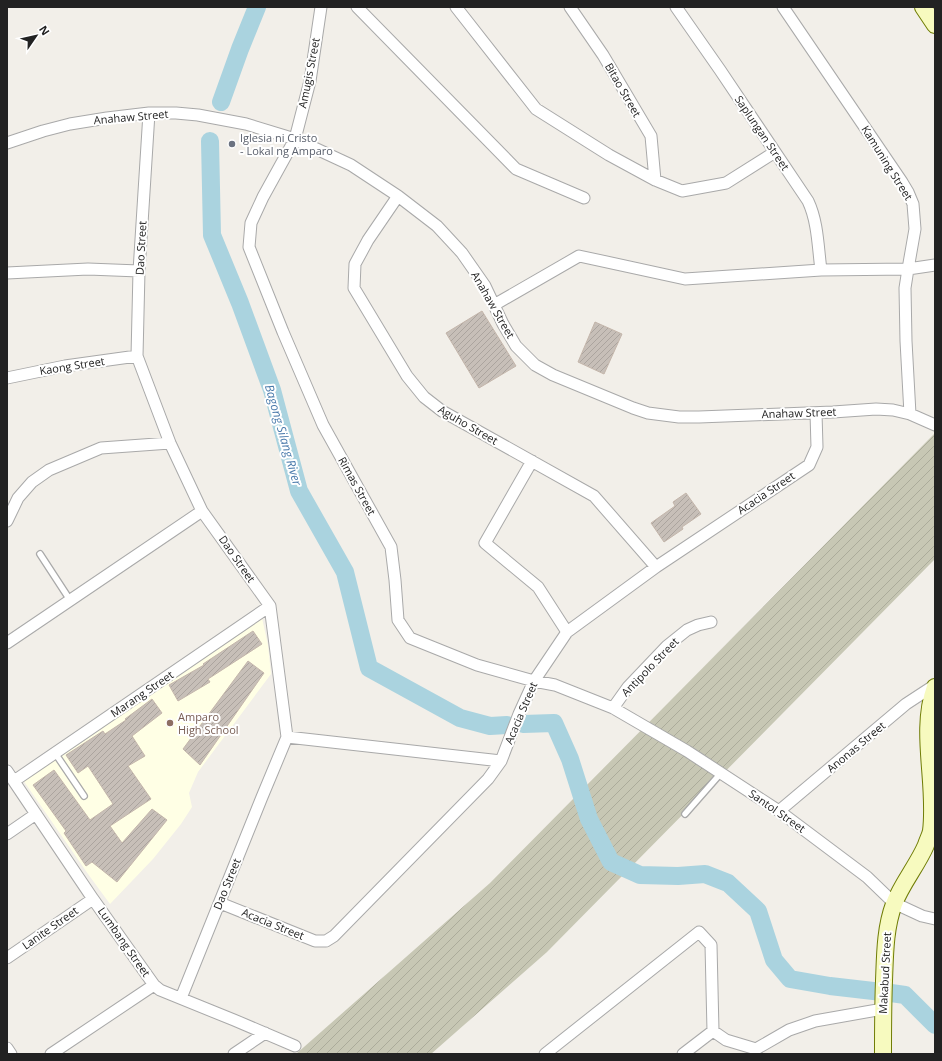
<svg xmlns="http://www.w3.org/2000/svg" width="942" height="1061" font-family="'Open Sans',sans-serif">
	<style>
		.education { fill: #ffffe5 }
		.construction { fill: url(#construction-furrows) }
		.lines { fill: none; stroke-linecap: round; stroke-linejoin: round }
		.river { stroke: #aad3df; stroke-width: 18 }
		.building { fill: url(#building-hatch); stroke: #c4b6ab }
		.lane-casing { stroke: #a9a9a9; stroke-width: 8 }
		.street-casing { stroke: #a9a9a9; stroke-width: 13 }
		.secondary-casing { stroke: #707d05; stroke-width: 18 }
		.lane { stroke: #fff; stroke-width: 5.5 }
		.street { stroke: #fff; stroke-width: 11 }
		.secondary { stroke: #f7fabf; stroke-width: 16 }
		.worship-dot { fill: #6b7280; stroke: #fff; stroke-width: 1.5 }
		.education-dot { fill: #8d6e63; stroke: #fff; stroke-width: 1.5 }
		.labels { text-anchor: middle; stroke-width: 4; stroke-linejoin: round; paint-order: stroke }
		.street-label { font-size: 11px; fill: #222; stroke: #fff }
		.worship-label { font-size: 11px; fill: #5b616d; stroke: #fff; text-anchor: start }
		.education-label { font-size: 11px; fill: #785e54; stroke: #fff; text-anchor: start }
		.water-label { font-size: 12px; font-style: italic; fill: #4a7aab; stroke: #fff }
	</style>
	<defs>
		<pattern id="construction-furrows" width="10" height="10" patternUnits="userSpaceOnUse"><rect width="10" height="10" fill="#c7c7b4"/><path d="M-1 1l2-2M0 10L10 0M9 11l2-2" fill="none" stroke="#abab9a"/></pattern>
		<pattern id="building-hatch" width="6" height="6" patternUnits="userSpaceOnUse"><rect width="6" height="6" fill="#c7bfb8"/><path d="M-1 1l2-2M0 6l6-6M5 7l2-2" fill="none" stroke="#aba49e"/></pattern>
	</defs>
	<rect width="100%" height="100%" fill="#f2efe9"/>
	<path class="education" d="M 262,618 L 268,645 L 271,674 L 198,772 L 189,793 L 192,807 L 181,824 L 153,859 L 110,904 L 88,874 L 23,780 Z"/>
	<path class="construction" d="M 935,433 L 935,559 L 547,952 L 431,1054 L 296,1054 L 490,883 Z"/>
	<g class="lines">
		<path class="river" d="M 221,102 L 240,49 L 257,7
			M 210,141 L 212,235 L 240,303 L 272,390 L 299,491 L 345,572 L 369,668 L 460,718 L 490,726 L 507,725
			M 523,724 L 554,723 L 570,759 L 589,819 L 611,862 L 640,875 L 678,876 L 705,874 L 728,883 L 758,911 L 774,960 L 790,979 L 830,986 L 882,992
			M 891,993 L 905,995 L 935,1025"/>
	</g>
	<path class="building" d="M 482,311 L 516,366 L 479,388 L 446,333 Z
		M 595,322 L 622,334 L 604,374 L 578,362 Z
		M 686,493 L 701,514 L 682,527 L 683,529 L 664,542 L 651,523 L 675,506 L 673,502 Z
		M 253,631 L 262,644 L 208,679 L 210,682 L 178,701 L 169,685 L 204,665 L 203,664 Z
		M 248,661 L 264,673 L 200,765 L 183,749 Z
		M 152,699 L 162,713 L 132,736 L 145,756 L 128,766 L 151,799 L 110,826 L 122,843 L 152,809 L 167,820 L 117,882 L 92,862 L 86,866 L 64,833 L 66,831 L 33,785 L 54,770 L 90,820 L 113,804 L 88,766 L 78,773 L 66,755 L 103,731 L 105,734 L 126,720 L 125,719 Z"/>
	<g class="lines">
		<g class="lane-casing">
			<path id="lane" d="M 40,554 L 70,600
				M 55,753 L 84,796
				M 685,814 L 721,773"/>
		</g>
		<g class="street-casing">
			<path id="street" d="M 321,7 L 310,81 L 295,139 L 263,197 L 251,223 L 249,247 L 283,332 L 323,425 L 391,547 L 395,580 L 398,620 L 410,638 L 477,665 L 534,681 L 555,685 L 613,708 L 687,751 L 779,811 L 867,877 L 894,903 L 922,916 L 935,919
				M 357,7 L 516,169 L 584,198
				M 456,7 L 536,109 L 609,155 L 655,180 L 682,191 L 726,183 L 775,152
				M 570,7 L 603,55 L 651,136 L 655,180
				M 676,7 L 720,70 L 808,201 C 818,222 818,248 821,270
				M 783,7 L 902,182 L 908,192 L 913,204 L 915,229 L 908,269 L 905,288 L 906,341 L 910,414
				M 149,113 L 139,271 L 137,356 L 170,443 L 202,511 L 270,606 L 287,737 L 262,797 L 181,998
				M 7,143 L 43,131 L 70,124 L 107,118 L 149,113 L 176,113 L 198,115 L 246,124 L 295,139 L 351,165 L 398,196 L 437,226 L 462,253 L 485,286 L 503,324 L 516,346 L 535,365 L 553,375 L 633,408 L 648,413 L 679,417 L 699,417 L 833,412 L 876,409 L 893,410 L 910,414 L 935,425
				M 398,196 L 368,240 L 355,264 L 354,288 L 407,376 L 424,397 L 442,411 L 594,496 L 656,567
				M 7,273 L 88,269 L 139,271
				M 494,305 L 579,256 L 685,279 L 821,270 L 908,269 L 935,265
				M 7,378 L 65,366 L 137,356
				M 532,461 L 485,543 L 538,587 L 567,632
				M 7,521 L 18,498 L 32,482 L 49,470 L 101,448 L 170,443
				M 7,643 L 202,511
				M 613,708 L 628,687 L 667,646 L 687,630 L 698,625 L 711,622
				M 287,737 L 501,761
				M 7,771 L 93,899 L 154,985 L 160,990 L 234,1020 L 295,1046
				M 14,781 L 270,606
				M 779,811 L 906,704 L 935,685
				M 7,834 L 36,814
				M 220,903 L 315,941 L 326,941 L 334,936 L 488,779 L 501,761 L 519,714 L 534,681 L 567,632 L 656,567 L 809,465 L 817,447 L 816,413
				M 7,958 L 93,899
				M 7,1048 L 11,1054
				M 51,1054 L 154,985
				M 234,1054 L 265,1033
				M 545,1054 L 699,932 L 711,945 L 713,1031
				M 683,1054 L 713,1031 L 726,1040 L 756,1049 L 789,1030 L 815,1021 L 883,1009"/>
		</g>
		<g class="secondary-casing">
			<path id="secondary" d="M 923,7 L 935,25
				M 883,1054 C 883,1030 883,1006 884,981 C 885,955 885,928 894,904 C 902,883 917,866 926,845 C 927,841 930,836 931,831 C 937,784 919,732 935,687"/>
		</g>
		<use href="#lane" class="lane"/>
		<use href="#street" class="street"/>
		<use href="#secondary" class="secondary"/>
	</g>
	<circle class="worship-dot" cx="232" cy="144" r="4"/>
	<circle class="education-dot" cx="170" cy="723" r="4"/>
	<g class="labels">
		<g class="street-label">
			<text transform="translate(309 73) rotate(-79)" y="4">Amugis Street</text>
			<text transform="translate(623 90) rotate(60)" y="4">Bitao Street</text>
			<text transform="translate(131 117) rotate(-5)" y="4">Anahaw Street</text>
			<text transform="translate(762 133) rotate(56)" y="4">Saplungan Street</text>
			<text transform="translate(887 163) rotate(58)" y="4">Kamuning Street</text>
			<text transform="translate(141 248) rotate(-87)" y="4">Dao Street</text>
			<text transform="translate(493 305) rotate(60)" y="4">Anahaw Street</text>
			<text transform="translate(72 366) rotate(-9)" y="4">Kaong Street</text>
			<text transform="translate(799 413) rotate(-2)" y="4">Anahaw Street</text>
			<text transform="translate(468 425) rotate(30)" y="4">Aguho Street</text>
			<text transform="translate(357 486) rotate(61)" y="4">Rimas Street</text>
			<text transform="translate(766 493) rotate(-34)" y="4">Acacia Street</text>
			<text transform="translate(237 559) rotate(55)" y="4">Dao Street</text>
			<text transform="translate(650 667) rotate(-46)" y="4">Antipolo Street</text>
			<text transform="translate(142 694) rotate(-34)" y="4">Marang Street</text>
			<text transform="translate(521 713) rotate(-67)" y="4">Acacia Street</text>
			<text transform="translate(856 747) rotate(-40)" y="4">Anonas Street</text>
			<text transform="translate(777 811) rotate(35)" y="4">Santol Street</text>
			<text transform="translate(227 884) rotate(-68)" y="4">Dao Street</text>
			<text transform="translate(273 924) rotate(22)" y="4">Acacia Street</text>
			<text transform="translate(50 928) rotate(-35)" y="4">Lanite Street</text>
			<text transform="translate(124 942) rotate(55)" y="4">Lumbang Street</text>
			<text transform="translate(885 973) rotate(-87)" y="4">Makabud Street</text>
		</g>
		<g class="worship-label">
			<text x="240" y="142">Iglesia ni Cristo<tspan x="240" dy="13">- Lokal ng Amparo</tspan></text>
		</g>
		<g class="education-label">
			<text x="178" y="721">Amparo<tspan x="178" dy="13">High School</tspan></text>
		</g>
		<g class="water-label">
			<text transform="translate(283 435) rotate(74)" y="4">Bagong Silang River</text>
		</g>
	</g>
	<rect width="942" height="1061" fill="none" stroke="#222222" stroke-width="16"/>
	<g transform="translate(36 36) rotate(56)" stroke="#ffffff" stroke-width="3" paint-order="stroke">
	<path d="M0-3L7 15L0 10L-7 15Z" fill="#222222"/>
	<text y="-6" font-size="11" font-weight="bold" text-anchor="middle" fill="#222222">N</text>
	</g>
</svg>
